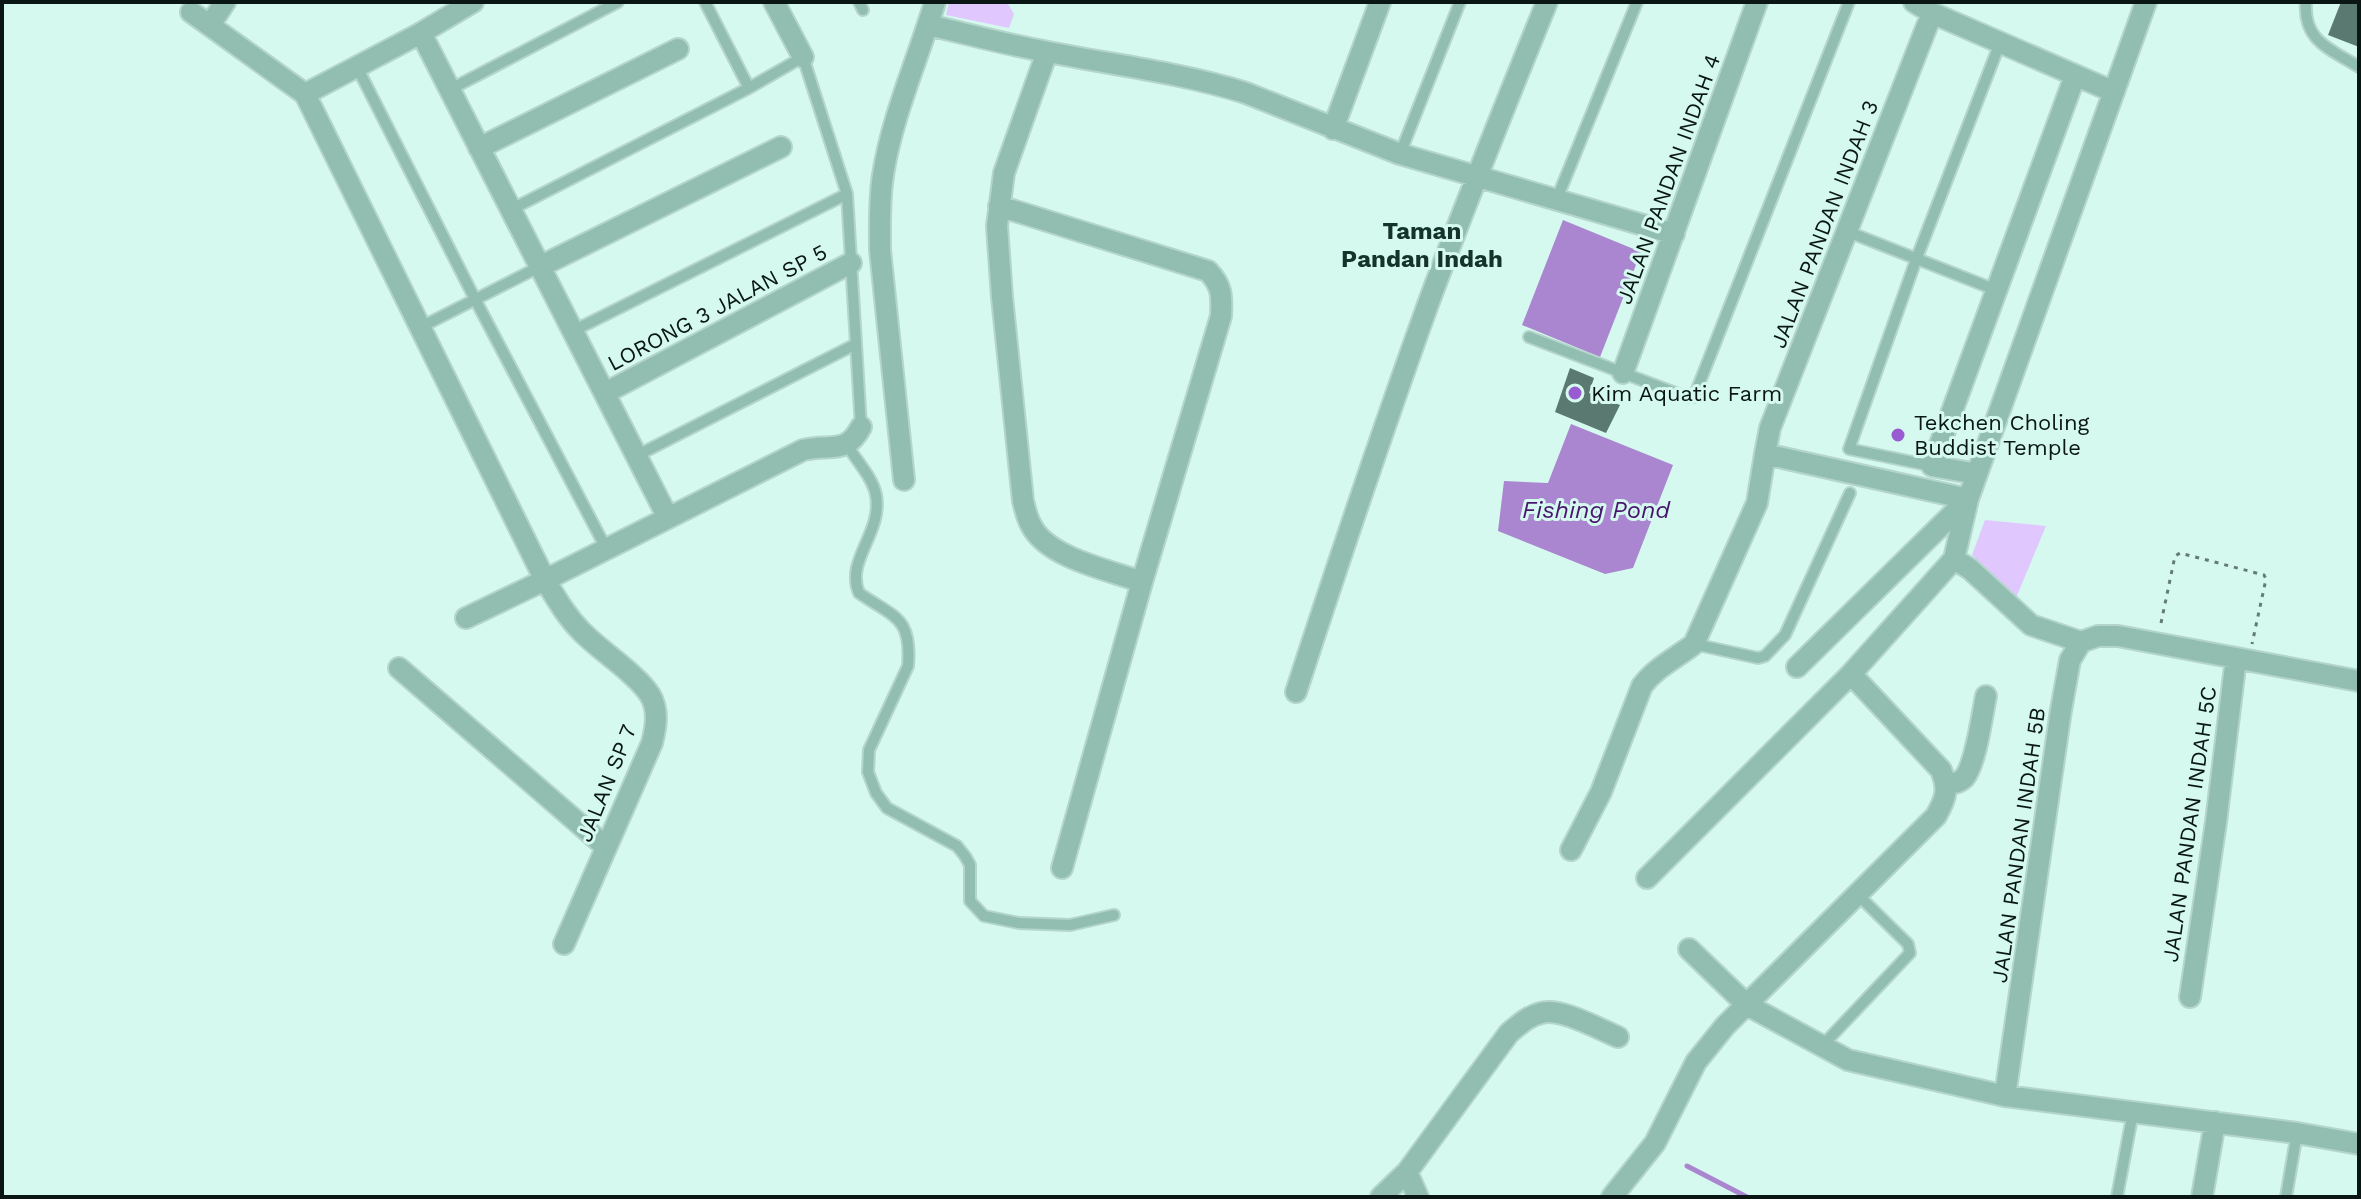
<svg xmlns="http://www.w3.org/2000/svg" width="2361" height="1199" font-family="'Work Sans',sans-serif">
	<style>
		.green { fill: #e0c8fe }
		.water { fill: #aa86d0 }
		.lines { fill: none; stroke-linecap: round; stroke-linejoin: round }
		.stream { stroke: #aa86d0; stroke-width: 5 }
		.building { fill: #5a7a71 }
		.lane-casing { stroke: #b4d5cb; stroke-width: 14 }
		.street-casing { stroke: #b4d5cb; stroke-width: 24 }
		.path { stroke: #657c76; stroke-width: 3; stroke-dasharray: 4 6; stroke-linecap: butt }
		.lane { stroke: #92beb1; stroke-width: 10 }
		.street { stroke: #92beb1; stroke-width: 20 }
		.poi-dot { fill: #985bd1; stroke: #d5f9ee; stroke-width: 3 }
		.labels { text-anchor: middle; stroke-width: 6; stroke-linejoin: round; paint-order: stroke }
		.street-label { font-size: 22px; fill: #091613; stroke: #d5f9ee }
		.poi-label { font-size: 22px; fill: #091613; stroke: #d5f9ee; text-anchor: start }
		.neighbourhood-label { font-size: 24px; font-weight: bold; fill: #14332b; stroke: #d5f9ee }
		.water-label { font-size: 24px; font-style: italic; fill: #47156d; stroke: #d5f9ee }
	</style>
	<rect width="100%" height="100%" fill="#d5f9ee"/>
	<path class="green" d="M 949,2 L 1007,2 L 1014,14 L 1009,28 L 946,15 Z
		M 1985,520 L 2046,526 L 2016,598 L 1972,555 Z"/>
	<path class="water" d="M 1563,220 L 1641,252 L 1600,357 L 1522,325 Z
		M 1571,424 L 1673,465 L 1633,568 L 1605,574 L 1498,531 L 1504,481 L 1548,483 Z"/>
	<g class="lines">
		<path class="stream" d="M 1687,1166 L 1747,1197"/>
	</g>
	<path class="building" d="M 2341,2 L 2359,2 L 2359,47 L 2328,35 Z
		M 1570,368 L 1594,378 L 1589,393 L 1620,405 L 1606,433 L 1555,412 Z"/>
	<g class="lines">
		<g class="lane-casing">
			<path id="lane" d="M 705,2 L 749,88 L 803,57 L 847,194 L 861,427
				M 859,2 L 863,10
				M 2306,2 C 2303,41 2330,49 2359,67
				M 357,67 L 476,301 L 607,550
				M 449,90 L 618,2
				M 1400,154 L 1460,2
				M 1556,201 L 1637,2
				M 510,210 L 749,88
				M 1846,231 L 1996,290
				M 419,328 L 541,266
				M 573,331 L 847,194
				M 1529,337 L 1686,397 L 1694,397 L 1849,2
				M 847,445 C 856,460 873,478 876,495 C 883,533 845,560 859,593 C 895,618 912,617 908,666 L 869,750 L 868,772 L 876,793 L 887,808 L 957,846 L 965,856 L 970,865 L 970,901 L 984,916 L 1019,923 L 1070,925 L 1114,915
				M 638,455 L 856,344
				M 1932,466 L 1849,449 L 1916,260 L 2000,43
				M 1694,644 L 1758,658 L 1765,656 L 1785,635 L 1850,493
				M 1822,1046 L 1910,953 L 1908,944 L 1858,895
				M 2117,1197 L 2133,1112
				M 2286,1197 L 2297,1133"/>
		</g>
		<g class="street-casing">
			<path id="street" d="M 473,2 L 421,33 L 305,94 L 545,580 L 803,450 C 830,443 846,456 861,427
				M 774,2 L 803,57
				M 1914,2 L 1932,13 L 2114,92
				M 191,12 L 305,94
				M 210,25 L 225,2
				M 928,25 C 968,34 1008,45 1048,52 C 1114,65 1182,73 1246,93 L 1400,154 L 1674,234
				M 421,33 L 668,518
				M 1047,52 L 1004,173 L 997,226 L 1002,297 L 1023,501 C 1025,509 1027,518 1031,525 C 1047,558 1109,570 1142,582
				M 1333,129 L 1380,2
				M 479,148 L 678,49
				M 999,206 L 1208,271 C 1222,286 1222,295 1221,316 L 1142,582 L 1062,868
				M 541,266 L 781,147
				M 1623,373 L 1757,2
				M 605,393 L 851,263
				M 1765,454 L 1770,428 L 1932,13
				M 1977,474 L 1932,466 L 2075,76
				M 904,480 L 880,250 C 880,225 879,200 883,175 C 892,116 918,59 935,2
				M 1954,559 L 1970,569 L 2031,625 L 2081,642
				M 466,618 L 545,580 C 556,598 566,616 581,631 C 599,650 637,674 650,695 C 659,710 656,727 652,743 L 564,944
				M 1797,667 L 1968,499
				M 399,668 L 606,847
				M 1296,692 C 1338,563 1381,435 1427,307 C 1465,204 1506,103 1547,2
				M 1946,783 C 1953,784 1959,783 1964,778 C 1976,764 1982,715 1986,696
				M 1571,850 L 1601,792 L 1642,686 C 1655,668 1676,658 1694,644 L 1757,503 L 1765,454 L 1968,499
				M 1647,878 L 1851,674
				M 1689,949 L 1747,1005 L 1848,1060 L 2005,1096 L 2297,1133 L 2359,1144
				M 2190,997 L 2216,822 L 2236,658
				M 2005,1096 L 2061,710 L 2070,660 L 2081,642 L 2098,636 L 2118,636 L 2359,681
				M 1407,1172 L 1418,1197
				M 1381,1197 L 1407,1172 L 1509,1033 C 1519,1025 1528,1016 1541,1013 C 1560,1007 1599,1029 1618,1037
				M 1612,1197 L 1655,1143 L 1696,1062 L 1725,1026 L 1936,816 C 1946,798 1949,790 1941,770 L 1851,674 L 1954,559 L 1968,499 L 2146,2
				M 2202,1197 L 2215,1122"/>
		</g>
		<path class="path" d="M 2161,623 L 2175,556 L 2180,553 L 2264,575 L 2266,579 L 2252,644"/>
		<use href="#lane" class="lane"/>
		<use href="#street" class="street"/>
	</g>
	<g class="poi-dot">
		<circle cx="1575" cy="393" r="8"/>
		<circle cx="1898" cy="435" r="8"/>
	</g>
	<g class="labels">
		<g class="street-label">
			<text transform="translate(1668 179) rotate(-70)" y="8">JALAN PANDAN INDAH 4</text>
			<text transform="translate(1824 224) rotate(-69)" y="8">JALAN PANDAN INDAH 3</text>
			<text transform="translate(717 307) rotate(-28)" y="8">LORONG 3 JALAN SP 5</text>
			<text transform="translate(606 783) rotate(-68)" y="8">JALAN SP 7</text>
			<text transform="translate(2189 824) rotate(-82)" y="8">JALAN PANDAN INDAH 5C</text>
			<text transform="translate(2018 845) rotate(-82)" y="8">JALAN PANDAN INDAH 5B</text>
		</g>
		<g class="poi-label">
			<text x="1591" y="401">Kim Aquatic Farm</text>
			<text x="1914" y="430">Tekchen Choling<tspan x="1914" dy="25">Buddist Temple</tspan></text>
		</g>
		<g class="neighbourhood-label">
			<text x="1422" y="239">Taman<tspan x="1422" dy="28">Pandan Indah</tspan></text>
		</g>
		<g class="water-label">
			<text x="1596" y="518">Fishing Pond</text>
		</g>
	</g>
	<rect width="2361" height="1199" fill="none" stroke="#091613" stroke-width="8"/>
</svg>
